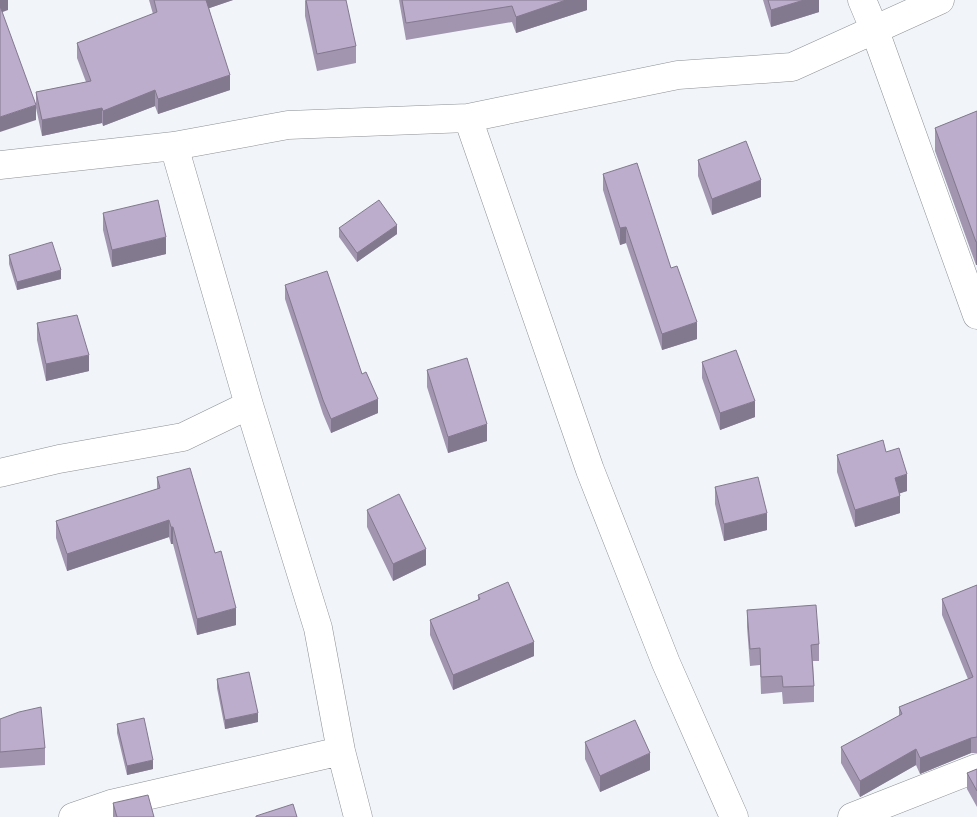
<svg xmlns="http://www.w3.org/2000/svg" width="977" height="817" font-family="Manrope,sans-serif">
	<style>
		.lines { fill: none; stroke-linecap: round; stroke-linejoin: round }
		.street-casing { stroke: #8c9095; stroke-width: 29 }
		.street { stroke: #fff; stroke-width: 28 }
		.wall { fill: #a195af }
		.shaded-wall { fill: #83798e }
		.building { fill: #bbadcb; stroke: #83798e }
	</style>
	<rect width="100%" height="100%" fill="#f1f5fa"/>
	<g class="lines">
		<g class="street-casing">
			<path id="street" d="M 862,0 L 875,31 L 977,315
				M 468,118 L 590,470 L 666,663 L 734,817
				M 174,146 L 249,405 L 318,628 L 341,751 L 358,817
				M 0,165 L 174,146 L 288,125 L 468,118 L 678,75 L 792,67 L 940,0
				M 0,473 L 59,459 L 183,437 L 249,405
				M 73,817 L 111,804 L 341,751
				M 852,817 L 977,768"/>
		</g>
		<use href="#street" class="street"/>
	</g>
	<path class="wall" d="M 149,0 L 233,0 L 209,8 L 230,90 L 158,114 L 155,106 L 103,126 L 102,123 L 42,136 L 36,108 L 36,92 L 86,82 L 77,58 L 77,43 L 153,14 Z
		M 305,0 L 356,46 L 356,63 L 317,71 L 305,16 Z
		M 399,0 L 587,0 L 587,10 L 516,33 L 512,22 L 406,40 Z
		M 763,0 L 819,0 L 819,12 L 771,27 Z
		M 977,111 L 976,265 L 935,151 L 935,128 Z
		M 698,160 L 761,197 L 712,215 L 698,176 Z
		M 603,174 L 671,268 L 697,339 L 662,350 L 626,243 L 620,245 L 603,190 Z
		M 103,213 L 166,254 L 112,267 L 103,230 Z
		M 339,228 L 397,234 L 357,262 L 339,237 Z
		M 9,255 L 61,279 L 17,290 L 9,264 Z
		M 285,285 L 362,374 L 378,413 L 331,433 L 323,414 L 285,299 Z
		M 37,323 L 89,371 L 46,381 L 37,340 Z
		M 702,362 L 755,417 L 720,430 L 702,378 Z
		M 427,370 L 487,441 L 448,453 L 427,387 Z
		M 886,452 L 907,491 L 900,493 L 900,513 L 855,527 L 837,472 L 837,455 Z
		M 157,477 L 236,625 L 197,635 L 173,544 L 171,544 L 169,537 L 67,571 L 56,538 L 56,521 L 157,489 Z
		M 715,487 L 767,530 L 724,541 L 715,504 Z
		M 367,510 L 426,565 L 393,581 L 367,527 Z
		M 977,585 L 977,753 L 971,753 L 920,774 L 916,765 L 860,797 L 841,763 L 841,747 L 899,716 L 899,707 L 968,679 L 942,615 L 942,599 Z
		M 478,595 L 534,656 L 453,690 L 430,635 L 430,620 L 478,600 Z
		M 747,610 L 819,644 L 819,661 L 813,661 L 814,686 L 814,702 L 783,704 L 782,692 L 761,694 L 760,665 L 750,666 L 747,627 Z
		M 217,679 L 258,722 L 225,729 L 217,688 Z
		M 0,719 L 45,748 L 45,765 L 0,768 Z
		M 117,724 L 153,769 L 127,775 L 117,733 Z
		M 585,742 L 650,770 L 600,792 L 585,759 Z
		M 977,769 L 977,807 L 967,789 L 967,773 Z
		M 113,803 L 154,817 L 113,817 Z"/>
	<path class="shaded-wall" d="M 0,0 L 8,0 L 8,10 L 0,13 Z
		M 204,0 L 233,0 L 204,10 Z
		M 566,0 L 587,0 L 587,10 L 516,33 L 516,17 Z
		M 804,0 L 819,0 L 819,12 L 771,27 L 771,10 Z
		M 230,75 L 230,90 L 158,114 L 158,99 Z
		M 155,90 L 155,106 L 103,126 L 103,111 Z
		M 36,105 L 36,120 L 0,132 L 0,117 Z
		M 102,108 L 102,123 L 42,136 L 42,120 Z
		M 761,180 L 761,197 L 712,215 L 712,199 Z
		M 397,225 L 397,234 L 357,262 L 357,253 Z
		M 626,227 L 626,243 L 620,245 L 620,228 Z
		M 166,237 L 166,254 L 112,267 L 112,250 Z
		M 976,242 L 977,242 L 977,265 L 976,265 Z
		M 61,270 L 61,279 L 17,290 L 17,282 Z
		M 697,322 L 697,339 L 662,350 L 662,334 Z
		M 89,355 L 89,371 L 46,381 L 46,364 Z
		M 378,399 L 378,413 L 331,433 L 331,419 Z
		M 755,401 L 755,417 L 720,430 L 720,413 Z
		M 487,424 L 487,441 L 448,453 L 448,437 Z
		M 907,474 L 907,491 L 895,495 L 895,478 Z
		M 900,496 L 900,513 L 855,527 L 855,510 Z
		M 767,513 L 767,530 L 724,541 L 724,524 Z
		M 169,520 L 169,537 L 67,571 L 67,554 Z
		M 171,527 L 173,527 L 173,544 L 171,544 Z
		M 426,549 L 426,565 L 393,581 L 393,564 Z
		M 236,608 L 236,625 L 197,635 L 197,619 Z
		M 534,642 L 534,656 L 453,690 L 453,675 Z
		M 258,713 L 258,722 L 225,729 L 225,720 Z
		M 971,738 L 971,753 L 920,774 L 920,758 Z
		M 916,749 L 916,765 L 860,797 L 860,781 Z
		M 650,753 L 650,770 L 600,792 L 600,776 Z
		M 153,760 L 153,769 L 127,775 L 127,766 Z"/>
	<path class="building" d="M 154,0 L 206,0 L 230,75 L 158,99 L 155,90 L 103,111 L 102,108 L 42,120 L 36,92 L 91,81 L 77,43 L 157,12 Z
		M 306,0 L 346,0 L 356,46 L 317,54 Z
		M 402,0 L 566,0 L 516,17 L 512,6 L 406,23 Z
		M 768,0 L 804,0 L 771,10 Z
		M 0,6 L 36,105 L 0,117 Z
		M 977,111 L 977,242 L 976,242 L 935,128 Z
		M 746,141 L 761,180 L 712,199 L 698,160 Z
		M 637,163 L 671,268 L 677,266 L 697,322 L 662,334 L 626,227 L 620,228 L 603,174 Z
		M 158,200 L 166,237 L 112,250 L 103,213 Z
		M 379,200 L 397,225 L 357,253 L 339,228 Z
		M 52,242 L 61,270 L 17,282 L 9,255 Z
		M 327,271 L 362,374 L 366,372 L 378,399 L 331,419 L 323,400 L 285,285 Z
		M 77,315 L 89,355 L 46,364 L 37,323 Z
		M 736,350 L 755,401 L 720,413 L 702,362 Z
		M 467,358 L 487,424 L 448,437 L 427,370 Z
		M 883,440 L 886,452 L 899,448 L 907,474 L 895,478 L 900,496 L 855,510 L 837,455 Z
		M 190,468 L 215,553 L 221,551 L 236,608 L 197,619 L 173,527 L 171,527 L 169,520 L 67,554 L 56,521 L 160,488 L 157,477 Z
		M 758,477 L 767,513 L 724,524 L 715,487 Z
		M 399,494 L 426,549 L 393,564 L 367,510 Z
		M 508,582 L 534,642 L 453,675 L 430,620 L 480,599 L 478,595 Z
		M 977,585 L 977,737 L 971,738 L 920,758 L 916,749 L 860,781 L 841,747 L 902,714 L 899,707 L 973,677 L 942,599 Z
		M 816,605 L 819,644 L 811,645 L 814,686 L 783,687 L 782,676 L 761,677 L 760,648 L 750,649 L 747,610 Z
		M 249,672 L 258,713 L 225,720 L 217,679 Z
		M 41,707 L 45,748 L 0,752 L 0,719 L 19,712 Z
		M 144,718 L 153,760 L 127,766 L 117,724 Z
		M 635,720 L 650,753 L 600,776 L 585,742 Z
		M 977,769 L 977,791 L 967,773 Z
		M 148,795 L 154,817 L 117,817 L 113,803 Z
		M 293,804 L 297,817 L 256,817 L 256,816 Z"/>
</svg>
